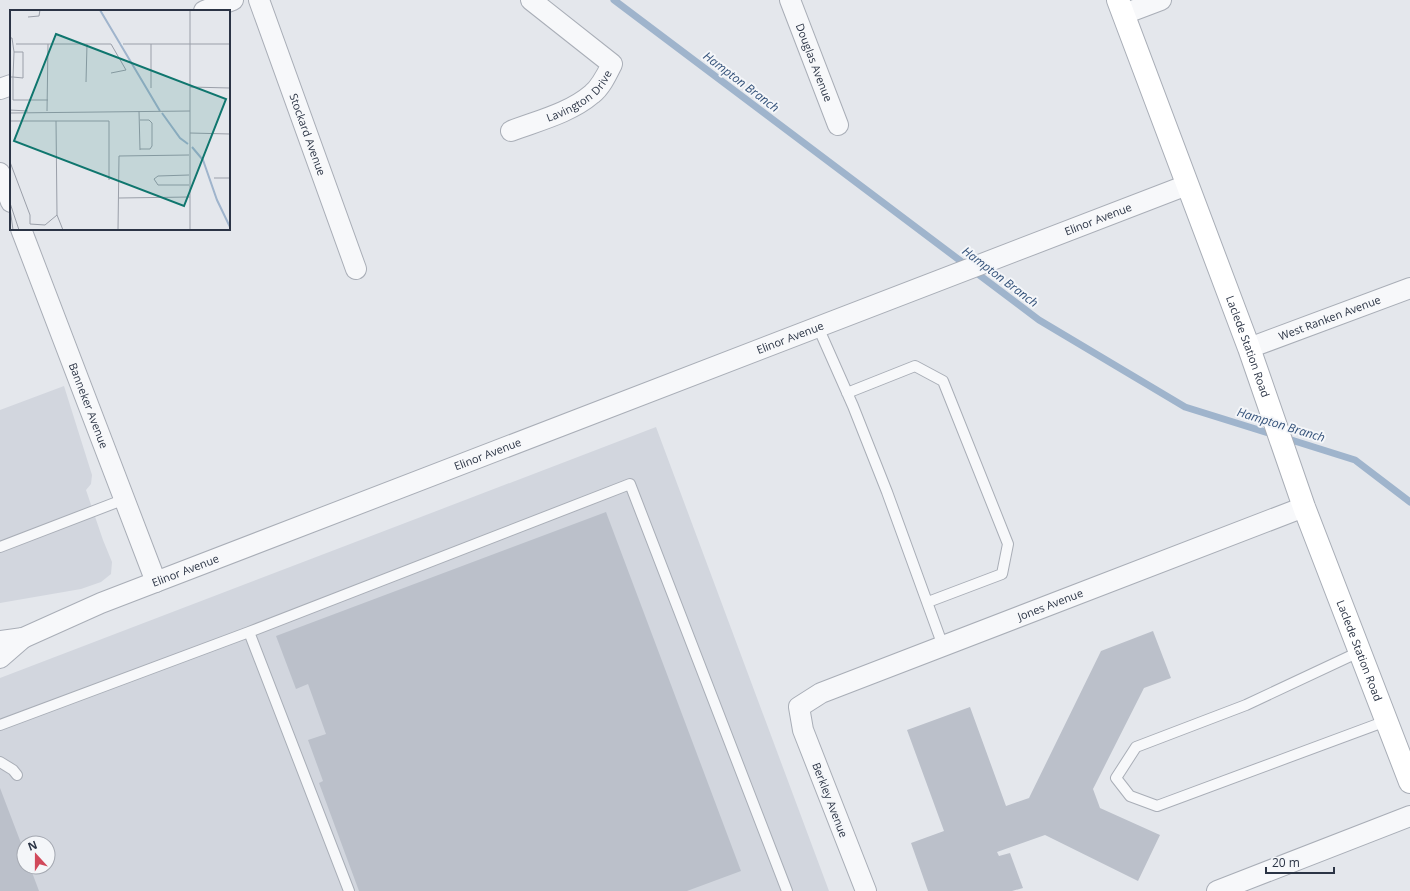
<svg xmlns="http://www.w3.org/2000/svg" width="1410" height="891" font-family="'Open Sans',sans-serif">
	<style>
		.built { fill: #d2d6de; fill-rule: evenodd }
		.lines { fill: none; stroke-linecap: round; stroke-linejoin: round }
		.stream { stroke: #9fb4cc; stroke-width: 7 }
		.building { fill: #bbc0ca }
		.lane-casing { stroke: #a9aeb7; stroke-width: 12 }
		.street-casing { stroke: #a9aeb7; stroke-width: 22 }
		.secondary-casing { stroke: #a9aeb7; stroke-width: 24 }
		.lane { stroke: #f7f8fa; stroke-width: 10 }
		.street { stroke: #f7f8fa; stroke-width: 20 }
		.secondary { stroke: #fff; stroke-width: 22 }
		.labels { text-anchor: middle; stroke-width: 4; stroke-linejoin: round; paint-order: stroke }
		.street-label { font-size: 11px; fill: #2b3445; stroke: #f4f6f9 }
		.water-label { font-size: 12px; font-style: italic; fill: #34527a; stroke: #f4f6f9 }
		.inset-river { fill: none; stroke: #9fb4cc; stroke-width: 2 }
		.inset-road { fill: none; stroke: #9a9fa9; stroke-width: 1 }
		.view { fill: #0f766e; fill-opacity: 0.15; stroke: #0f766e; stroke-width: 2 }
		.inset-edge { fill: none; stroke: #2b3445; stroke-width: 2 }
	</style>
	<rect width="100%" height="100%" fill="#e4e7ec"/>
	<path class="built" d="M 64,386 L 92,475 L 91,484 L 86,490 L 103,540 L 112,562 L 111,574 L 101,582 L 81,589 L 0,603 L 0,410 Z
		M 656,427 L 829,891 L 0,891 L 0,678 ZM 24,843 L 48,843 L 48,867 L 24,867 Z"/>
	<g class="lines">
		<path class="stream" d="M 614,0 L 1039,320 L 1185,407 L 1275,435
			M 1285,438 L 1355,460 L 1410,502"/>
	</g>
	<path class="building" d="M 606,512 L 741,871 L 687,891 L 359,891 L 319,783 L 323,781 L 308,740 L 326,734 L 308,684 L 296,689 L 276,636 Z
		M 1153,631 L 1171,678 L 1144,688 L 1093,789 L 1100,808 L 1160,835 L 1138,881 L 1045,835 L 997,852 L 999,856 L 1010,853 L 1023,888 L 1012,891 L 928,891 L 911,843 L 944,831 L 907,730 L 970,707 L 1006,806 L 1029,798 L 1101,651 Z
		M 0,788 L 24,851 L 24,867 L 30,867 L 39,891 L 0,891 Z"/>
	<g class="lines">
		<g class="lane-casing">
			<path id="lane" d="M 818,327 L 853,406 L 887,492 L 943,646
				M 847,393 L 915,366 L 943,381 L 1008,544 L 1002,574 L 928,602
				M 0,547 L 125,499
				M 249,632 L 630,484 L 787,891
				M 1359,652 L 1246,705 L 1136,747 L 1116,778 L 1130,796 L 1157,806 L 1386,721
				M 0,725 L 249,632 L 349,891
				M 0,762 L 13,770 L 17,775"/>
		</g>
		<g class="street-casing">
			<g id="street">
				<path id="s1" d="M 259,0 L 356,269"/>
				<path id="s2" d="M 790,0 L 838,125"/>
				<path d="M 204,11 L 233,0"/>
				<path d="M 1124,14 L 1161,0"/>
				<path d="M 0,89 L 11,85"/>
				<path id="s3" d="M 511,131 C 537,121 570,113 592,94 C 601,87 607,74 612,64 L 531,0"/>
				<path d="M 0,173 L 11,202"/>
				<path id="s4" d="M 21,229 L 156,582"/>
				<path id="s5" d="M 1249,348 L 1410,288"/>
				<path id="s6" d="M 0,641 L 23,638 L 101,603 L 1187,185"/>
				<path d="M 0,658 L 23,638"/>
				<path id="s7" d="M 866,891 L 803,730 L 799,707 L 821,693 L 1304,507"/>
				<path d="M 1217,891 L 1410,816"/>
			</g>
		</g>
		<g class="secondary-casing">
			<g id="secondary">
				<path id="s8" d="M 1118,0 L 1249,348 L 1304,507 L 1410,782"/>
			</g>
		</g>
		<use href="#lane" class="lane"/>
		<use href="#street" class="street"/>
		<use href="#secondary" class="secondary"/>
	</g>
	<g class="labels">
		<g class="street-label">
			<text dy="4" stroke="none"><textPath href="#s2" startOffset="67">Douglas Avenue</textPath></text>
			<text dy="4" stroke="none"><textPath href="#s3" startOffset="78">Lavington Drive</textPath></text>
			<text dy="4" stroke="none"><textPath href="#s1" startOffset="143">Stockard Avenue</textPath></text>
			<text dy="4" stroke="none"><textPath href="#s6" startOffset="1177">Elinor Avenue</textPath></text>
			<text dy="4" stroke="none"><textPath href="#s5" startOffset="86">West Ranken Avenue</textPath></text>
			<text dy="4" stroke="none"><textPath href="#s6" startOffset="847">Elinor Avenue</textPath></text>
			<text dy="4" stroke="none"><textPath href="#s8" startOffset="370">Laclede Station Road</textPath></text>
			<text dy="4" stroke="none"><textPath href="#s4" startOffset="189">Banneker Avenue</textPath></text>
			<text dy="4" stroke="none"><textPath href="#s6" startOffset="523">Elinor Avenue</textPath></text>
			<text dy="4" stroke="none"><textPath href="#s6" startOffset="199">Elinor Avenue</textPath></text>
			<text dy="4" stroke="none"><textPath href="#s7" startOffset="468">Jones Avenue</textPath></text>
			<text dy="4" stroke="none"><textPath href="#s8" startOffset="694">Laclede Station Road</textPath></text>
			<text transform="translate(830 800) rotate(69)" y="4">Berkley Avenue</text>
		</g>
		<g class="water-label">
			<text transform="translate(741 82) rotate(37)" y="4">Hampton Branch</text>
			<text transform="translate(1000 277) rotate(37)" y="4">Hampton Branch</text>
			<text transform="translate(1281 425) rotate(17)" y="4">Hampton Branch</text>
		</g>
	</g>
	<g transform="translate(10 10)">
		<rect width="220" height="220" fill="#e4e7ec"/>
		<path class="inset-river" d="M 90,0 L 150,101M 152,103 L 170,128 L 178,134M 182,137 L 193,150 L 207,190 L 220,217"/>
		<path class="inset-road" d="M 18,7 L 29,6 L 30,0M 0,28 L 2,28 L 4,42 L 3,67 L 13,68 L 13,42 L 4,42M 6,34 L 101,34 L 116,60 L 101,63M 113,34 L 220,34M 0,67 L 3,67 L 3,90 L 38,90M 76,72 L 77,34M 180,77 L 220,78M 141,78 L 141,34M 0,100 L 18,101M 37,101 L 38,34M 129,101 L 130,140M 0,103 L 180,101M 130,110 L 139,110 L 142,113 L 142,136 L 140,139 L 130,139M 0,111 L 46,111 L 47,205M 46,111 L 99,111 L 99,170M 180,123 L 220,124M 0,152 L 20,205 L 20,214 L 35,215 L 47,205 L 53,220M 179,165 L 148,166 L 144,169 L 148,175 L 179,175M 204,168 L 220,168M 109,188 L 180,187M 0,193 L 9,220M 0,198 L 3,220M 108,220 L 109,146 L 179,145M 180,220 L 180,0"/>
		<path class="view" d="M 46,24 L 216,89 L 174,196 L 4,131 Z"/>
		<rect width="220" height="220" class="inset-edge"/>
	</g>
	<g transform="translate(36 855) rotate(339)"><circle r="19" fill="#f4f6f9" stroke="#a4a8b1"/>
	<path d="M0-3L7 15L0 10L-7 15Z" fill="#d1495b"/>
	<text y="-6" font-size="11" font-weight="bold" text-anchor="middle" fill="#2b3445">N</text>
	</g>
	<path d="M1266 867v6h68v-6" fill="none" stroke="#2b3445" stroke-width="2"/>
	<text x="1272" y="867" font-size="12" fill="#2b3445" stroke="#f4f6f9" stroke-width="3" paint-order="stroke">20 m</text>
</svg>
